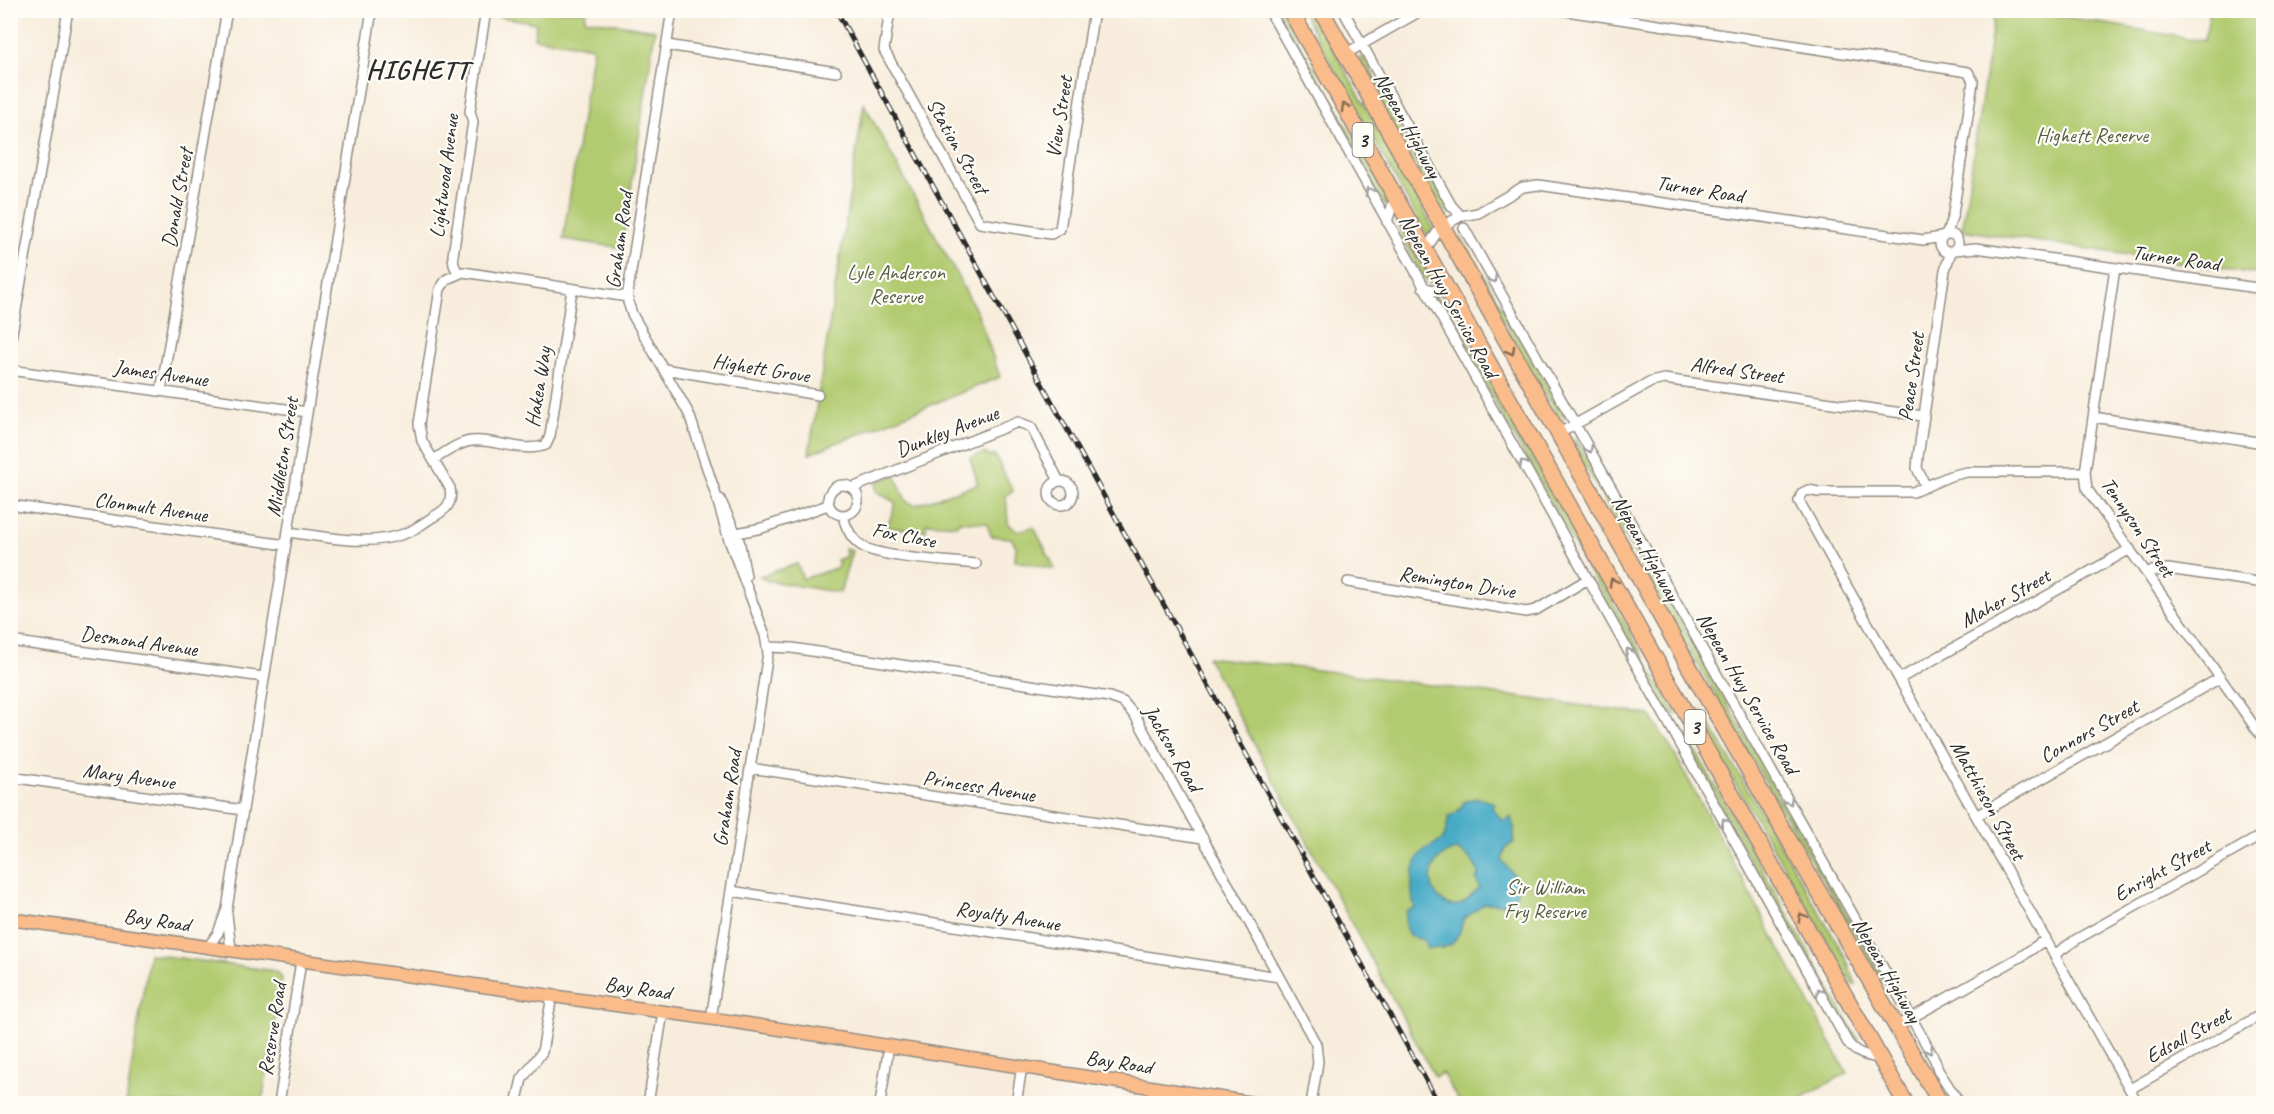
<svg xmlns="http://www.w3.org/2000/svg" width="2274" height="1114" font-family="Caveat,sans-serif">
	<style>
		.green { fill: #b2cb71; stroke: #6e7b4e; stroke-width: 1.5 }
		.water { fill: #46abc6; stroke: #386b78; stroke-width: 1.5; fill-rule: evenodd }
		.lines { fill: none; stroke-linecap: round; stroke-linejoin: round }
		.minor-casing { stroke: #928c84; stroke-width: 12 }
		.major-casing { stroke: #928c84; stroke-width: 15 }
		.highway-casing { stroke: #928c84; stroke-width: 18 }
		.minor { stroke: #fff; stroke-width: 9 }
		.major { stroke: #fabc8b; stroke-width: 12 }
		.highway { stroke: #fabc8b; stroke-width: 15 }
		.rail-casing { stroke: #2b2b2b; stroke-width: 5 }
		.rail { stroke: #fdfcf7; stroke-width: 3; stroke-dasharray: 9; stroke-linecap: butt }
		.oneway { stroke: #886c56 }
		.oneway2 { stroke: #a0a0a0 }
		.labels { text-anchor: middle; stroke-width: 4.5; stroke-linejoin: round; paint-order: stroke }
		.shield { fill: #fdfcf7; stroke: #6a6a68; stroke-width: 1.5 }
		.shield-label { font-size: 20px; font-weight: bold; fill: #2b2b2b }
		.street-label { font-size: 21px; fill: #2b2b2b; stroke: #fdfcf7 }
		.park-label { font-size: 21px; fill: #545b40; stroke: #fdfcf7 }
		.district-label { font-size: 27px; font-weight: bold; letter-spacing: 1.5px; fill: #2b2b2b; stroke: #fdfcf7 }
	</style>
	<rect width="100%" height="100%" fill="#fdfcf7"/>
	<filter id="ink" filterUnits="userSpaceOnUse"><feTurbulence type="fractalNoise" baseFrequency=".0167" numOctaves="2"/><feDisplacementMap in="SourceGraphic" scale="12" xChannelSelector="R" yChannelSelector="G"/><feConvolveMatrix kernelMatrix="1 2 1 2 8 2 1 2 1" color-interpolation-filters="sRGB"/></filter>
	<filter id="wash" filterUnits="userSpaceOnUse"><feTurbulence type="fractalNoise" baseFrequency=".008" numOctaves="4" result="noise"/><feDisplacementMap in="SourceGraphic" scale="24" xChannelSelector="R" yChannelSelector="G"/><feGaussianBlur stdDeviation="1.35" result="paint"/><feColorMatrix in="noise" values="0 0 0 0 0 0 0 0 0 0 0 0 0 0 0 0 0 1.4 0 .05"/><feComposite in="paint" operator="in"/></filter>
	<g filter="url(#wash)">
		<rect width="100%" height="100%" fill="#f8eddc"/>
		<path class="green" d="M 496,11 L 586,11 L 585,19 L 655,30 L 622,248 L 563,239 L 593,47 L 534,38 L 536,23 L 495,16 Z
			M 1275,11 L 1281,11 L 1378,181 L 1385,196 L 1388,208 L 1381,200 Z
			M 1302,11 L 1312,11 L 1319,23 L 1424,211 L 1432,226 L 1431,236 L 1426,234 Z
			M 1995,11 L 2032,11 L 2204,41 L 2210,11 L 2263,11 L 2263,275 L 1962,230 Z
			M 1363,56 L 1452,212 L 1450,213 L 1439,206 L 1361,68 L 1361,58 Z
			M 864,104 L 978,314 L 1000,377 L 809,454 Z
			M 1395,213 L 1432,279 L 1435,288 C 1420,277 1395,231 1395,213 Z
			M 1461,237 L 1565,415 L 1565,418 L 1556,414 L 1462,248 Z
			M 1430,293 L 1447,306 L 1453,316 L 1676,715 L 1673,715 L 1666,709 L 1450,322 Z
			M 1575,437 L 1777,791 L 1776,796 L 1786,807 L 1885,981 L 1883,982 C 1778,807 1677,629 1576,450 Z
			M 985,453 L 990,457 L 995,455 L 1013,491 L 1006,495 L 1008,523 L 1016,531 L 1034,527 L 1055,569 L 1015,561 L 1016,546 L 1011,538 L 991,536 L 987,523 L 959,521 L 957,525 L 926,523 L 926,531 L 887,527 L 896,503 L 876,491 L 876,482 L 895,475 L 906,501 L 915,505 L 978,484 L 970,458 Z
			M 845,548 L 852,551 L 840,593 L 765,580 L 760,576 L 797,564 L 803,579 L 836,568 L 839,564 L 837,560 L 845,557 L 846,553 Z
			M 1207,657 L 1334,672 L 1650,715 L 1675,755 L 1847,1073 L 1792,1103 L 1460,1103 L 1442,1073 L 1435,1077 Z
			M 1702,711 L 1845,956 L 1856,984 L 1853,985 L 1700,723 L 1703,719 Z
			M 1674,725 L 1680,728 L 1686,734 L 1861,1045 L 1858,1047 L 1852,1041 Z
			M 149,954 L 275,971 L 282,978 L 262,1103 L 126,1103 Z"/>
		<path class="water" d="M 1477,798 L 1495,803 L 1492,808 L 1503,821 L 1511,817 L 1514,828 L 1514,842 L 1506,848 L 1502,860 L 1519,882 L 1515,898 L 1504,904 L 1485,903 L 1463,920 L 1460,932 L 1452,944 L 1442,948 L 1427,949 L 1424,940 L 1409,936 L 1405,926 L 1406,911 L 1415,908 C 1409,892 1411,864 1423,851 C 1430,845 1438,844 1444,838 L 1449,817 L 1458,811 L 1465,801 ZM 1456,850 C 1468,855 1473,861 1479,873 L 1476,880 L 1480,888 C 1475,892 1467,901 1462,904 C 1431,914 1415,859 1456,850 Z"/>
	</g>
	<g filter="url(#ink)">
		<g class="lines">
			<g class="minor-casing">
				<path id="minor" d="M 672,10 L 628,291 L 628,302 L 632,314 L 689,414 L 715,492 L 729,540 L 765,635 L 768,653 L 711,1019
					M 890,10 L 884,50 L 980,223 L 1051,234 L 1060,229 L 1094,10
					M 1269,10 L 1848,1043 C 1857,1055 1869,1056 1882,1059
					M 1343,10 L 1451,205 L 1461,216
					M 1560,10 L 1968,72 L 1973,81 L 1972,89 L 1953,214 L 1947,234
					M 667,45 L 836,72
					M 1345,54 L 1422,10
					M 1387,222 L 1395,197
					M 1464,228 L 1912,1019 L 1935,1060 L 1938,1070 L 1960,1104
					M1940 243a9 9 0 1 1 18 0a9 9 0 1 1-18 0Z
					M 1425,250 L 1441,227 L 1461,216 L 1478,213 L 1523,187 L 1538,185 L 1923,240 L 1942,237
					M 1955,250 L 1976,248 L 2264,289
					M 2115,268 L 2085,472 L 2087,489 L 2264,740
					M 458,273 L 454,265 L 453,255 L 473,122 L 470,111 L 486,10
					M 1423,287 L 1451,295
					M 10,345 L 68,10
					M 664,369 L 818,395
					M 10,370 L 307,412
					M 161,391 L 227,10
					M 2093,417 L 2264,443
					M 1558,434 L 1651,382 L 1664,379 L 1923,416
					M 433,460 C 445,453 457,443 471,441 C 496,438 522,454 546,445 L 550,436 L 572,289
					M 2085,472 L 1967,472 L 1950,476 L 1913,492 L 1818,492 L 1808,490 L 1802,493 L 1799,501 L 2138,1104
					M1049 493a12 12 0 1 1 24 0a12 12 0 1 1-24 0Z
					M828 500a15 15 0 1 1 30 0a15 15 0 1 1-30 0Z
					M 1926,487 L 1917,468 L 1918,457 L 1945,270 L 1951,252
					M 852,488 L 1018,422 L 1031,427 L 1059,481
					M 720,499 L 739,540 L 746,576
					M 10,505 L 286,545
					M 843,516 C 846,528 851,539 862,546 C 880,558 951,561 976,564
					M 288,532 C 328,537 370,548 409,532 C 417,528 425,522 433,517 C 446,510 453,504 450,488 L 422,441 L 419,424 L 440,289 L 447,279 L 463,272 L 628,297
					M 729,540 L 737,533 L 762,528 L 828,505
					M 2146,572 L 2168,569 L 2264,583
					M 1348,582 L 1526,612 L 1536,610 L 1588,579
					M 10,641 L 263,677
					M 768,647 L 792,648 L 1109,697 L 1123,702 L 1136,717 L 1316,1044 L 1318,1062 L 1311,1104
					M 1899,679 L 2130,549
					M 750,768 L 1203,838
					M 10,777 L 243,810
					M 1976,816 L 2220,678
					M 731,891 L 1279,977
					M 227,914 L 231,950
					M 208,947 L 218,933 L 227,909 L 372,10
					M 2054,955 L 2077,939 L 2264,834
					M 1895,1027 L 2022,956 L 2046,939
					M 2130,1089 L 2264,1013
					M 279,1104 L 301,961
					M 516,1104 L 522,1079 L 542,1052 L 552,996
					M 648,1104 L 663,1012
					M 880,1104 L 889,1045
					M 1016,1104 L 1022,1066
					M 1153,1104 L 1155,1087"/>
			</g>
			<g class="major-casing">
				<path id="major" d="M 10,919 L 735,1022 L 1259,1104"/>
			</g>
			<g class="highway-casing">
				<path id="highway" d="M 1290,10 L 1906,1104
					M 1321,10 L 1691,670 L 1941,1104"/>
			</g>
			<use href="#minor" class="minor"/>
			<use href="#major" class="major"/>
			<use href="#highway" class="highway"/>
			<g class="rail-casing">
				<path id="rail" d="M 836,10 L 1439,1104"/>
			</g>
			<use href="#rail" class="rail"/>
		</g>
		<defs><path id="oneway-chevron" d="M-2-3.5L2.5 0L-2 3.5" fill="none" stroke-width="1.6" stroke-linecap="round" stroke-linejoin="round" transform="scale(1.5)"/></defs>
		<g class="oneway">
			<use href="#oneway-chevron" transform="translate(1345 107) rotate(-119)"/>
			<use href="#oneway-chevron" transform="translate(1511 351) rotate(61)"/>
			<use href="#oneway-chevron" transform="translate(1613 582) rotate(-119)"/>
			<use href="#oneway-chevron" transform="translate(1802 917) rotate(-119)"/>
		</g>
		<g class="oneway2">
			<use href="#oneway-chevron" transform="translate(1369 191) rotate(-119)"/>
			<use href="#oneway-chevron" transform="translate(1493 279) rotate(60)"/>
			<use href="#oneway-chevron" transform="translate(1589 449) rotate(61)"/>
			<use href="#oneway-chevron" transform="translate(1523 464) rotate(-120)"/>
			<use href="#oneway-chevron" transform="translate(1629 652) rotate(-119)"/>
			<use href="#oneway-chevron" transform="translate(1789 801) rotate(60)"/>
			<use href="#oneway-chevron" transform="translate(1725 822) rotate(-119)"/>
			<use href="#oneway-chevron" transform="translate(1820 992) rotate(-119)"/>
			<use href="#oneway-chevron" transform="translate(1929 1050) rotate(61)"/>
		</g>
	</g>
	<g class="labels">
		<g class="shield">
			<rect x="1352.5" y="123" width="21" height="34" rx="4.5"/>
			<rect x="1684.5" y="710" width="21" height="34" rx="4.5"/>
		</g>
		<g class="shield-label">
			<text x="1363" y="147">3</text>
			<text x="1695" y="734">3</text>
		</g>
		<g class="street-label">
			<text transform="translate(1059 117) rotate(-81)" y="7">View Street</text>
			<text transform="translate(1408 125) rotate(61)" y="7">Nepean Highway</text>
			<text transform="translate(958 146) rotate(61)" y="7">Station Street</text>
			<text transform="translate(444 176) rotate(-83)" y="7">Lightwood Avenue</text>
			<text transform="translate(1700 189) rotate(9)" y="7">Turner Road</text>
			<text transform="translate(177 198) rotate(-80)" y="7">Donald Street</text>
			<text transform="translate(619 240) rotate(-82)" y="7">Graham Road</text>
			<text transform="translate(2176 258) rotate(8)" y="7">Turner Road</text>
			<text transform="translate(1449 296) rotate(61)" y="7">Nepean Hwy Service Road</text>
			<text transform="translate(761 368) rotate(9)" y="7">Highett Grove</text>
			<text transform="translate(1737 370) rotate(8)" y="7">Alfred Street</text>
			<text transform="translate(161 373) rotate(8)" y="7">James Avenue</text>
			<text transform="translate(1911 377) rotate(-82)" y="7">Peace Street</text>
			<text transform="translate(538 387) rotate(-81)" y="7">Hakea Way</text>
			<text transform="translate(947 431) rotate(-21)" y="7">Dunkley Avenue</text>
			<text transform="translate(282 457) rotate(-81)" y="7">Middleton Street</text>
			<text transform="translate(151 507) rotate(8)" y="7">Clonmult Avenue</text>
			<text transform="translate(2138 527) rotate(56)" y="7">Tennyson Street</text>
			<text transform="translate(904 535) rotate(11)" y="7">Fox Close</text>
			<text transform="translate(1646 548) rotate(61)" y="7">Nepean Highway</text>
			<text transform="translate(1457 582) rotate(9)" y="7">Remington Drive</text>
			<text transform="translate(2005 598) rotate(-29)" y="7">Maher Street</text>
			<text transform="translate(139 641) rotate(8)" y="7">Desmond Avenue</text>
			<text transform="translate(1748 693) rotate(60)" y="7">Nepean Hwy Service Road</text>
			<text transform="translate(2089 731) rotate(-29)" y="7">Connors Street</text>
			<text transform="translate(1173 748) rotate(60)" y="7">Jackson Road</text>
			<text transform="translate(129 776) rotate(8)" y="7">Mary Avenue</text>
			<text transform="translate(979 786) rotate(9)" y="7">Princess Avenue</text>
			<text transform="translate(727 798) rotate(-81)" y="7">Graham Road</text>
			<text transform="translate(1988 800) rotate(61)" y="7">Matthieson Street</text>
			<text transform="translate(2162 870) rotate(-29)" y="7">Enright Street</text>
			<text transform="translate(1008 916) rotate(9)" y="7">Royalty Avenue</text>
			<text transform="translate(157 920) rotate(8)" y="7">Bay Road</text>
			<text transform="translate(1887 970) rotate(60)" y="7">Nepean Highway</text>
			<text transform="translate(638 988) rotate(8)" y="7">Bay Road</text>
			<text transform="translate(272 1029) rotate(-81)" y="7">Reserve Road</text>
			<text transform="translate(2188 1035) rotate(-29)" y="7">Edsall Street</text>
			<text transform="translate(1119 1062) rotate(9)" y="7">Bay Road</text>
		</g>
		<g class="park-label">
			<text x="2092" y="142">Highett Reserve</text>
			<text x="896" y="279">Lyle Anderson<tspan x="896" dy="24">Reserve</tspan></text>
			<text x="1545" y="894">Sir William<tspan x="1545" dy="24">Fry Reserve</tspan></text>
		</g>
		<g class="district-label">
			<text x="418" y="78">HIGHETT</text>
		</g>
	</g>
	<rect width="2274" height="1114" fill="none" stroke="#fdfcf7" stroke-width="36"/>
</svg>
